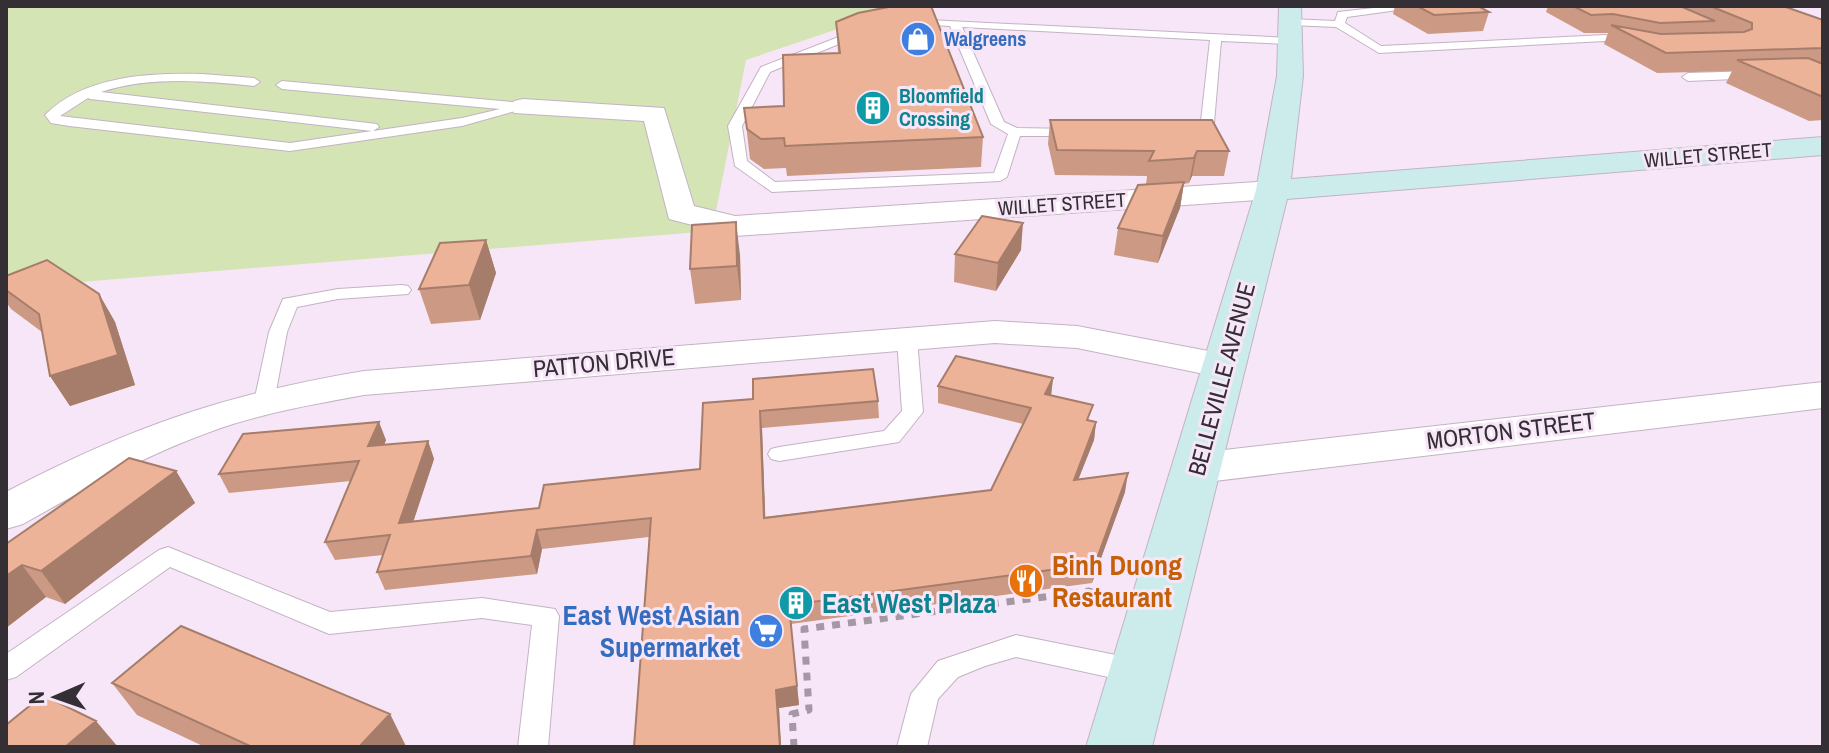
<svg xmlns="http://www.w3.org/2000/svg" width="1829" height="753" font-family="'Archivo Narrow',sans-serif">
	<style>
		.green { fill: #d5e4b4 }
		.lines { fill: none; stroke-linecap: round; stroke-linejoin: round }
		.lane-casing { stroke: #c2b3c3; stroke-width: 2 }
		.street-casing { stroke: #c2b3c3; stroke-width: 2 }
		.secondary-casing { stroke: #c2b3c3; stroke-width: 2 }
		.path { stroke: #a498a4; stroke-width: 7; stroke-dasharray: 8 8; stroke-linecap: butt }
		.lane { fill: #fff; fill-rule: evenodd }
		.street { fill: #fff; fill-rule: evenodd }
		.secondary { fill: #ccecec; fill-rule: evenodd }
		.wall { fill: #cc9a84 }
		.shaded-wall { fill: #a67d6b }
		.building { fill: #edb399; stroke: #a67d6b; stroke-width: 2 }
		.labels { text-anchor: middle; stroke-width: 6; stroke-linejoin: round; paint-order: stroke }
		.far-shop-label { font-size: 20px; font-weight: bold; fill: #366cbe; stroke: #f7e6f7; text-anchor: start }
		.far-culture-label { font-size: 20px; font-weight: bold; fill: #0d838f; stroke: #f7e6f7; text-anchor: start }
		.far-street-label { font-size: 20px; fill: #342e35; stroke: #f7e6f7 }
		.street-label { font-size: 24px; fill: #342e35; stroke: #f7e6f7 }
		.near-food-label { font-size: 28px; font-weight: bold; fill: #c56008; stroke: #f7e6f7; text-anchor: start }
		.near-culture-label { font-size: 28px; font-weight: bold; fill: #0d838f; stroke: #f7e6f7; text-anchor: start }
		.near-shop-label { font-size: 28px; font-weight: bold; fill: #366cbe; stroke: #f7e6f7; text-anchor: end }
	</style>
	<rect width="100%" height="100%" fill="#f7e6f7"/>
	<path class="green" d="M 6,6 L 906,6 L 746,60 L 712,231 L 6,288 Z"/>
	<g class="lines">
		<g class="lane-casing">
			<path id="lane" d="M 1391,6 L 1427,6 L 1347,17 L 1345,23 L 1381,46 L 1605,35 L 1636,43 L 1630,46 L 1605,41 L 1379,53 L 1336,27 L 1291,25 L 1286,22 L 1291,19 L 1335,21 L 1338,12 Z
				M 909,19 L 1290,38 L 1296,41 L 1290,44 L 1221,41 L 1213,135 L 1206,139 L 1187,134 L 1200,130 L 1210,40 L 962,27 L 1004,122 L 1017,128 L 1074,129 L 1081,133 L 1079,136 L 1020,136 L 1007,177 L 1000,181 L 772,192 L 735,166 L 728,126 L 761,67 L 862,28 L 868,31 L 866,33 L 770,72 L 742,126 L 747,161 L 775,182 L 994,173 L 1008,134 L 991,124 L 950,26 L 913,24 L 908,21 Z
				M 1755,71 L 1761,75 L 1759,78 L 1688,81 L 1682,77 L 1688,73 Z
				M 202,74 L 254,78 L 260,82 L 254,86 C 203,81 151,76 101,92 L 377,124 L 379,127 L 373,131 L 462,118 L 500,109 L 282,89 L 276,85 L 282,81 L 523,103 L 529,107 L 462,126 L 290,151 L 69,126 L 51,123 L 45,115 C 85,75 150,73 202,74 ZM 88,98 L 90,99 L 372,131 L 290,143 L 60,116 Z
				M 402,285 L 408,286 L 411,290 L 408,294 L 338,299 L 297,307 L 287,332 L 274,402 L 271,407 L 257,407 L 254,402 L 269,332 L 283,299 L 338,289 Z
				M 907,333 L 917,339 L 923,412 L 899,442 L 779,461 L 771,459 L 768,454 L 771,449 L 779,447 L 884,431 L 902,411 L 897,339 Z
				M 168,547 L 330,612 L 482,598 L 555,609 L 559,616 L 548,747 L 518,747 L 532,625 L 482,618 L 329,634 L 170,567 L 16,677 L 6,680 L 6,654 L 159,550 Z
				M 1016,635 L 1136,659 L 1146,663 L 1150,671 L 1146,679 L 1136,683 L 1016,657 L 985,666 L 958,677 L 938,699 L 927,747 L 897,747 L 911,694 L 938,661 Z"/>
		</g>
		<g class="street-casing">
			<path id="street" d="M 523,99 L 664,108 L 694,206 L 735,216 L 1273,181 L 1284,184 L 1288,190 L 1284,196 L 1273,199 L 735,236 L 669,219 L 644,121 L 514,113 L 510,107 L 514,101 Z
				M 995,321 L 1077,326 L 1224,354 L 1238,358 L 1244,366 L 1238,374 L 1224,378 L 1077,348 L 995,343 L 364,395 C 320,403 275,411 233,424 C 158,448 90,486 23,524 L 6,529 L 6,492 C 130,427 226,394 364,371 Z
				M 1823,382 L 1823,408 L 1198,483 L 1182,479 L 1176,468 L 1182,457 L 1198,453 Z"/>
		</g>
		<g class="secondary-casing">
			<path id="secondary" d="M 1279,6 L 1301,6 L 1303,76 L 1291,179 L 1823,137 L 1823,155 L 1287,199 L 1152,747 L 1086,747 L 1256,190 L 1277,76 Z"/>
		</g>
		<path class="path" d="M 794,747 L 792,714 L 809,710 L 804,629 L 1089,591 L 1101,595"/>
		<use href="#lane" class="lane"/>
		<use href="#street" class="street"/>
		<use href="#secondary" class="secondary"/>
	</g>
	<path class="wall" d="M 1395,6 L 1478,6 L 1489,12 L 1483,31 L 1428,34 L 1393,14 Z
		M 1548,6 L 1783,6 L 1823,20 L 1823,120 L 1809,121 L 1726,83 L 1732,71 L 1657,73 L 1604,44 L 1608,33 L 1584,33 L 1546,12 Z
		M 836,22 L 983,137 L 981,167 L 787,176 L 786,168 L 764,169 L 750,159 L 744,108 L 784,106 L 838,53 Z
		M 1050,120 L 1229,151 L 1224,176 L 1192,176 L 1189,183 L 1184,184 L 1180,208 L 1158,263 L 1114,255 L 1118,228 L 1146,185 L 1147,176 L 1055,175 L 1048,144 Z
		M 486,240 L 496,273 L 480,320 L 431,324 L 419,289 Z
		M 1021,250 L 996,291 L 954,282 L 955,254 Z
		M 740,255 L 741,300 L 695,304 L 690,269 Z
		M 6,276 L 99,294 L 115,322 L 135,385 L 70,406 L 50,376 L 42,332 L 11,309 L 6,302 Z
		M 1053,378 L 1051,395 L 1091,421 L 1096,422 L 1094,440 L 1078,479 L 1125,492 L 1092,583 L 791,624 L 799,705 L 779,708 L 781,747 L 634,747 L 649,537 L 542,549 L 537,574 L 385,590 L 377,572 L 383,555 L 335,560 L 325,542 L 351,481 L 229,493 L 219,474 L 386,440 L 384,445 L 428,441 L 434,459 L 413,521 L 539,508 L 700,469 L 703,403 L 878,401 L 879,418 L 762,428 L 765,517 L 991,490 L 1023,424 L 938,403 L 938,386 Z
		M 176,471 L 195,503 L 65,604 L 46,597 L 6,628 L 6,544 Z
		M 112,683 L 390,714 L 406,746 L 205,747 L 137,715 Z"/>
	<path class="shaded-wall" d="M 1197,151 L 1192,176 L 1189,183 L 1194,158 Z
		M 1184,182 L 1180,208 L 1158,263 L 1163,236 Z
		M 736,222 L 740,255 L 741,300 L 737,266 Z
		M 1023,223 L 1021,250 L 996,291 L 998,263 Z
		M 486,240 L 496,273 L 480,320 L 469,285 Z
		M 99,294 L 115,322 L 135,385 L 70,406 L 50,376 Z
		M 1053,378 L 1051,396 L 1045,394 Z
		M 760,411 L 762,428 L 766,536 L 764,518 Z
		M 379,422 L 386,440 L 376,464 L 368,446 Z
		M 1096,422 L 1094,440 L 1071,498 L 1074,480 Z
		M 428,441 L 434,459 L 407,541 L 399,523 Z
		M 176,471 L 195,503 L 65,604 L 41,571 Z
		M 1128,473 L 1125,492 L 1092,583 L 1095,564 Z
		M 537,530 L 542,549 L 537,574 L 531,556 Z
		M 22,565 L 46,597 L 6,628 L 6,576 Z
		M 789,605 L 799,705 L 779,708 L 781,747 L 780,747 L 776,690 Z
		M 390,714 L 406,747 L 359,747 Z
		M 96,721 L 118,747 L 65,747 Z"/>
	<path class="building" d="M 894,6 L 931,6 L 983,137 L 785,146 L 784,138 L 761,139 L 747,129 L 744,108 L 784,106 L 783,55 L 840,53 L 836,22 L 858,13 Z
		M 1417,6 L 1478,6 L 1489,12 L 1434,15 Z
		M 1573,6 L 1680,6 L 1715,21 L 1660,23 L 1613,14 L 1591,15 Z
		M 1710,6 L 1783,6 L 1823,20 L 1823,48 L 1666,53 L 1611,25 L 1661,34 L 1744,32 L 1752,29 L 1752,23 Z
		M 1808,58 L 1823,64 L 1823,97 L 1737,60 Z
		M 1050,120 L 1212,120 L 1229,151 L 1197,151 L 1194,158 L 1149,161 L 1154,151 L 1057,150 Z
		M 1184,182 L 1163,236 L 1118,228 L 1138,185 Z
		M 982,216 L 1023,223 L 998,263 L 955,254 Z
		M 736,222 L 737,266 L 690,269 L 692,225 Z
		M 486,240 L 469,285 L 419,289 L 440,243 Z
		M 47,260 L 99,294 L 118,355 L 50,376 L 39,314 L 6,290 L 6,276 Z
		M 956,356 L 1053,378 L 1045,394 L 1093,405 L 1087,420 L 1096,422 L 1074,480 L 1128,473 L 1095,564 L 789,605 L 797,686 L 776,690 L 780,747 L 634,747 L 651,518 L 537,530 L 531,556 L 377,572 L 390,535 L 325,542 L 359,461 L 219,474 L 243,434 L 379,422 L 368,446 L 428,441 L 399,523 L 539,508 L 544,485 L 700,469 L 703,403 L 753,399 L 753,379 L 873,369 L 878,401 L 760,411 L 764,518 L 991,490 L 1031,408 L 938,386 Z
		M 129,458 L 176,471 L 41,571 L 22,565 L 6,576 L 6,544 Z
		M 181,626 L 390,714 L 359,747 L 252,747 L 112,683 Z
		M 43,695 L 96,721 L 65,747 L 6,747 L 6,725 Z"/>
	<defs>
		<g id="shop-disc" transform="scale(1.8)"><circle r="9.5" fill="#3f7fe0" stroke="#f7e6f7"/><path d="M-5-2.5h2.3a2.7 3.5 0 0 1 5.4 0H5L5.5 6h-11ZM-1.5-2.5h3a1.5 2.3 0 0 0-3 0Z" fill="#fff"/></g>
		<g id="building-disc" transform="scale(1.8)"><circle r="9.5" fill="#0f9aa8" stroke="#f7e6f7"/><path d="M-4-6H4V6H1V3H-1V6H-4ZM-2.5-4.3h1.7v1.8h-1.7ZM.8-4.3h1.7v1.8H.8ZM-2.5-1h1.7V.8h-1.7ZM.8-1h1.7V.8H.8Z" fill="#fff"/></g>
		<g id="restaurant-disc" transform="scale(1.8)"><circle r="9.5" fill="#e8710a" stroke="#f7e6f7"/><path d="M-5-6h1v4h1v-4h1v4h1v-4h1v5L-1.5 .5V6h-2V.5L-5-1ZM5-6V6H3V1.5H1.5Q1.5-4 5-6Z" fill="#fff"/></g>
		<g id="supermarket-disc" transform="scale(1.8)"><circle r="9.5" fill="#3f7fe0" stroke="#f7e6f7"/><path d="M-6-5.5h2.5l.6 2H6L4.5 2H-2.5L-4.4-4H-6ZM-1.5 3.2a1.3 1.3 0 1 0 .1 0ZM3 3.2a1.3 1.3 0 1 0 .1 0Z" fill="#fff"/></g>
	</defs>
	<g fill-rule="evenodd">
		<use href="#shop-disc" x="918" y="39"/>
		<use href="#building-disc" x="873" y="108"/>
		<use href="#restaurant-disc" x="1026" y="581"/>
		<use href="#building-disc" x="796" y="603"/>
		<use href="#supermarket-disc" x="766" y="631"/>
	</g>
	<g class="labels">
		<g class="far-shop-label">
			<text x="944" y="46">Walgreens</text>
		</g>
		<g class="far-culture-label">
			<text x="899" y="103">Bloomfield<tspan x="899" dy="23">Crossing</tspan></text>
		</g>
		<g class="far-street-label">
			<text transform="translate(1708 155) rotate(-5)" y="7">WILLET STREET</text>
			<text transform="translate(1062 204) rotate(-4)" y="7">WILLET STREET</text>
		</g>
		<g class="street-label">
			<text transform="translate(604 363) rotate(-5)" y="8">PATTON DRIVE</text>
			<text transform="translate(1222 379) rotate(-75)" y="8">BELLEVILLE AVENUE</text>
			<text transform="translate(1511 431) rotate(-7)" y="8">MORTON STREET</text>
		</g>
		<g class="near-food-label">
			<text x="1052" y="575">Binh Duong<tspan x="1052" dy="32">Restaurant</tspan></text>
		</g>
		<g class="near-culture-label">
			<text x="822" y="613">East West Plaza</text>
		</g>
		<g class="near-shop-label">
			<text x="740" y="625">East West Asian<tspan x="740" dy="32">Supermarket</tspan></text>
		</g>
	</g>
	<rect width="1829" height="753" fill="none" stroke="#342e35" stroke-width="16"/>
	<g transform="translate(56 697) rotate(268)" stroke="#f7e6f7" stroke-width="6" paint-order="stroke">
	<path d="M0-6L14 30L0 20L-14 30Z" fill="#342e35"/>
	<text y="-12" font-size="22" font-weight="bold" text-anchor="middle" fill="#342e35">N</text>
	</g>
</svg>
